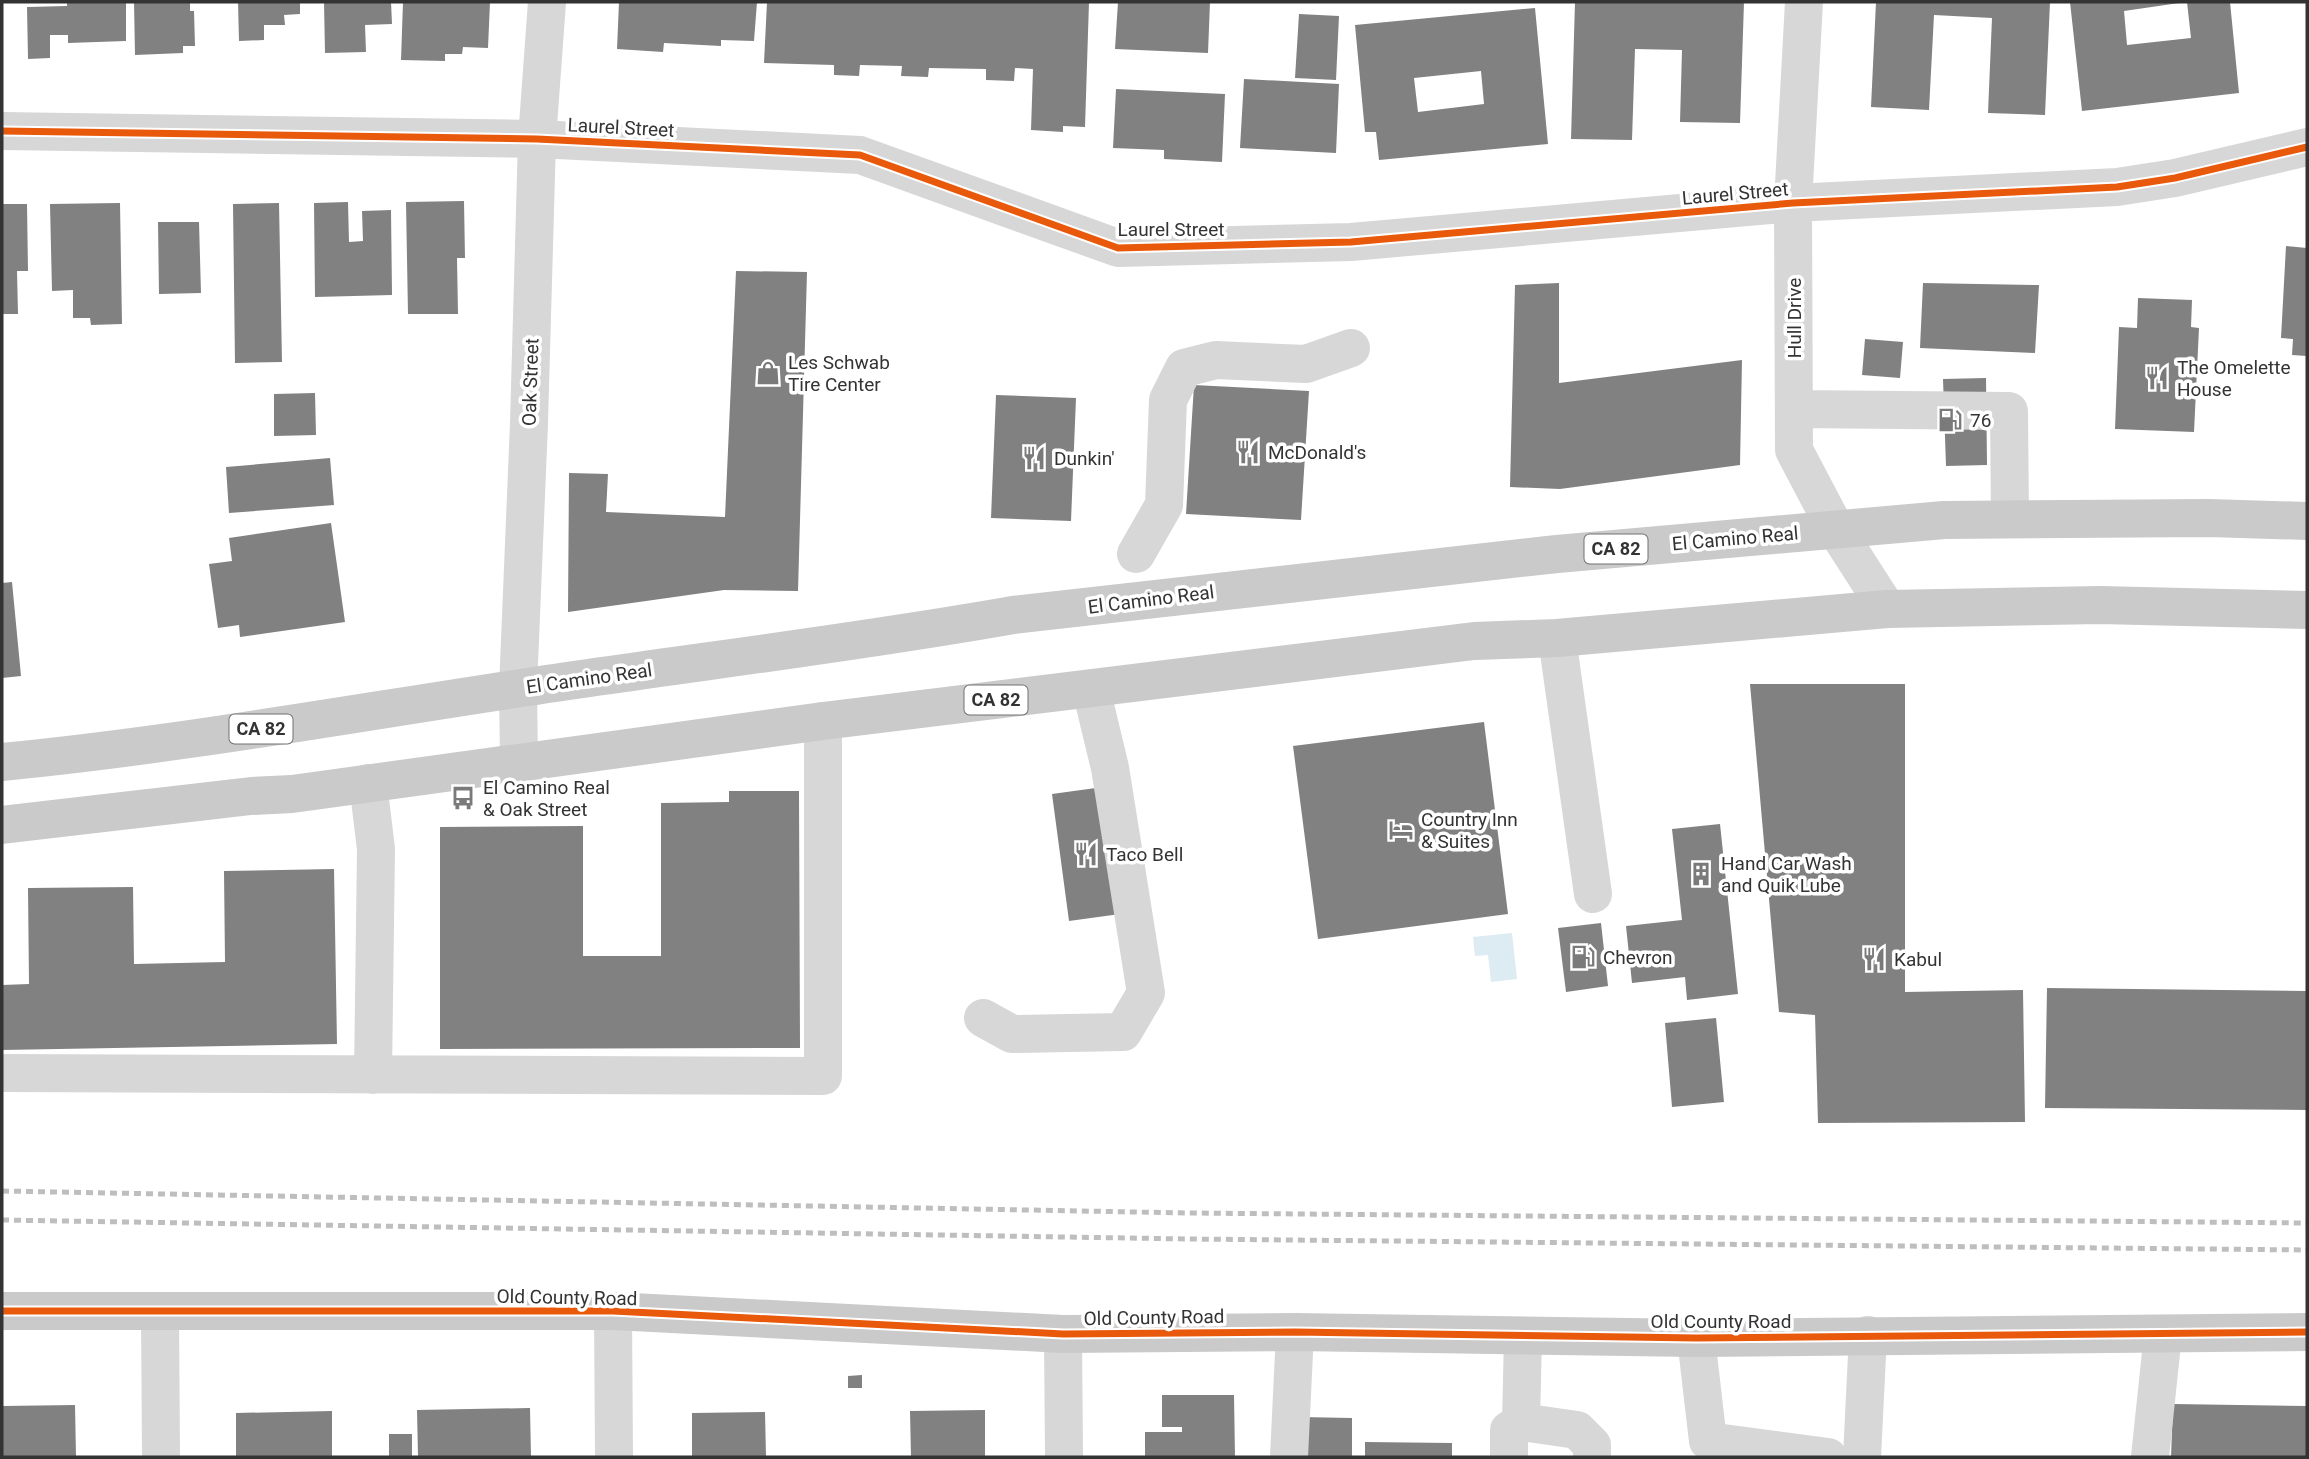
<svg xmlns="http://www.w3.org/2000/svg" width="2309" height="1459" font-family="Roboto,sans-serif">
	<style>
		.water { fill: #ddebf3 }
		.building { fill: #818181; fill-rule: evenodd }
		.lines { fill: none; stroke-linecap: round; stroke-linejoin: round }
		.minor { stroke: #d7d7d7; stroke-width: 38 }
		.major { stroke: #cacaca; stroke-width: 38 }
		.rail { stroke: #bebebe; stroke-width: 5; stroke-dasharray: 7 5; stroke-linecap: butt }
		.cycleway-casing { stroke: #fff; stroke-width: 11 }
		.cycleway { stroke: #e8590c; stroke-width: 7 }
		.labels { text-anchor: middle; stroke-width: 7; stroke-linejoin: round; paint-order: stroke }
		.shield { fill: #fff; stroke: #707070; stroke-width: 2 }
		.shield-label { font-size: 18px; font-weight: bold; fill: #333 }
		.street-label { font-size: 19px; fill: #333; stroke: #fff }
		.poi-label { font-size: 19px; fill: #333; stroke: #fff; text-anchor: start }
	</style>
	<rect width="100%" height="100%" fill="#fff"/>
	<path class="water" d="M 1512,933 L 1517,979 L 1491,982 L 1488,955 L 1475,956 L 1473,937 Z"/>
	<path class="building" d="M 67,2 L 126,2 L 126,41 L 68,43 L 68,35 L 50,35 L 50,58 L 28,59 L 27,7 L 67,6 Z
		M 134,2 L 190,2 L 190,11 L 194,11 L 195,46 L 183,46 L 183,53 L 135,55 Z
		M 238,2 L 300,2 L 300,14 L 284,15 L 285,25 L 264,25 L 264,40 L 239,41 Z
		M 324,2 L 391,2 L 392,24 L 365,25 L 366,52 L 325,53 Z
		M 403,2 L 490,2 L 488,48 L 463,47 L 462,54 L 445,54 L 445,61 L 401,60 Z
		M 619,2 L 757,2 L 754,41 L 721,40 L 721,46 L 664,43 L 663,52 L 617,49 Z
		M 767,2 L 1089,2 L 1085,127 L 1063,126 L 1063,132 L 1031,130 L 1033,69 L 1015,68 L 1014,81 L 986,80 L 986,69 L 929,68 L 928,77 L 901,76 L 902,66 L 860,65 L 859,76 L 834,75 L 834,65 L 764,63 Z
		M 1118,2 L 1210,2 L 1208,53 L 1115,49 Z
		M 1575,2 L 1744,2 L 1740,123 L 1680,122 L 1682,50 L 1635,49 L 1632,140 L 1571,139 Z
		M 1876,2 L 2050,2 L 2045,115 L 1988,113 L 1992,18 L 1934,15 L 1929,110 L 1871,107 Z
		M 2070,2 L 2186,2 L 2124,11 L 2127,45 L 2191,38 L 2187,2 L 2230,2 L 2239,93 L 2082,111 Z
		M 1535,8 L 1548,144 L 1379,160 L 1376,132 L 1365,132 L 1355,25 ZM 1481,71 L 1484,104 L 1418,112 L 1414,78 Z
		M 1299,14 L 1339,16 L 1336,80 L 1295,78 Z
		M 1244,79 L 1339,84 L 1336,153 L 1240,148 Z
		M 1116,89 L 1225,94 L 1222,162 L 1164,159 L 1164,150 L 1113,148 Z
		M 464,201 L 465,258 L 457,258 L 458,314 L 408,314 L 406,202 Z
		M 348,202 L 349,242 L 363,241 L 362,211 L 391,210 L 392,295 L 315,297 L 314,203 Z
		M 120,203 L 122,324 L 91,325 L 90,318 L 73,318 L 73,290 L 52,291 L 50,204 Z
		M 279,203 L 282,362 L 235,363 L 233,204 Z
		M 2,204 L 27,204 L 28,271 L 17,271 L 18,314 L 2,314 Z
		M 158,222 L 199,222 L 201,293 L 159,294 Z
		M 2286,246 L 2307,248 L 2307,356 L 2292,355 L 2293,339 L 2281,338 Z
		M 736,271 L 807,272 L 798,591 L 724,590 L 568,612 L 569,473 L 608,474 L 606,512 L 725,517 Z
		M 1559,283 L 1559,383 L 1742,360 L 1740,465 L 1560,489 L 1510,487 L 1515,285 Z
		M 1923,283 L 2039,285 L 2035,353 L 1920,348 Z
		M 2138,298 L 2192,300 L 2191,327 L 2199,328 L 2194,432 L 2115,429 L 2119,327 L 2137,328 Z
		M 1865,339 L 1903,342 L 1900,378 L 1862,375 Z
		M 1986,378 L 1987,465 L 1946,466 L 1943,379 Z
		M 1194,385 L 1309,391 L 1301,520 L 1186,514 Z
		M 315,393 L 316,435 L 274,436 L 274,394 Z
		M 996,395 L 1076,398 L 1071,521 L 991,518 Z
		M 330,458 L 334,505 L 229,513 L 226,467 Z
		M 331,523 L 345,622 L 240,637 L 239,625 L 218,628 L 209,564 L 232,561 L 229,538 Z
		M 12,582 L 21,676 L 2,678 L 2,583 Z
		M 1750,684 L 1905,684 L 1905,992 L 2023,990 L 2025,1122 L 1818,1123 L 1815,1015 L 1779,1012 Z
		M 1484,722 L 1508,914 L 1318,939 L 1293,746 Z
		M 1103,787 L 1120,914 L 1069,921 L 1052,794 Z
		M 729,791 L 799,791 L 800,1048 L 440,1049 L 440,827 L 583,826 L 583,956 L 661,956 L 661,803 L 729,802 Z
		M 1720,824 L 1738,994 L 1687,1000 L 1685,977 L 1632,983 L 1626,926 L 1682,920 L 1672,829 Z
		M 334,869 L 337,1044 L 2,1050 L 2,985 L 29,984 L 28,888 L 133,887 L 134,964 L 225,962 L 224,871 Z
		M 1601,923 L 1608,986 L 1566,992 L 1558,928 Z
		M 2047,988 L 2307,991 L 2307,1110 L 2045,1108 Z
		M 1716,1018 L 1724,1102 L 1672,1107 L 1665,1023 Z
		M 862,1375 L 862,1388 L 848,1388 L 848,1376 Z
		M 1162,1395 L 1234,1395 L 1235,1457 L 1145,1457 L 1145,1432 L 1182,1432 L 1182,1427 L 1162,1427 Z
		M 2173,1404 L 2307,1406 L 2307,1457 L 2171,1457 Z
		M 75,1405 L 76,1457 L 2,1457 L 2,1406 Z
		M 530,1408 L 531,1457 L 418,1457 L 417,1410 Z
		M 985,1410 L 985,1457 L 911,1457 L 910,1411 Z
		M 332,1411 L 332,1457 L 236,1457 L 236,1413 Z
		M 765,1412 L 766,1457 L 692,1457 L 692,1413 Z
		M 1300,1417 L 1352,1418 L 1352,1457 L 1300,1457 Z
		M 389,1434 L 412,1434 L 412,1457 L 389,1457 Z
		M 1365,1442 L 1452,1443 L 1452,1457 L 1365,1457 Z"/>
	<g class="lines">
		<path class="minor" d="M 1804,2 L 1793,203 L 1794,450 L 1835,528 L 1887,609
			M 2,131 L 537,139 L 860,155 L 1118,248 L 1351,242 L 1793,203 L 2117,187 L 2175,178 L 2307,147
			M 1794,409 L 2009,411 L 2010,518
			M 1136,554 L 1164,505 L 1168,400 L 1184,368 L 1216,360 L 1306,364 L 1351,348
			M 1557,638 L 1593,894
			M 519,762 L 518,688 L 529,423 L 537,139 L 547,2
			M 368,783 L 376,849 L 373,1075
			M 983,1018 L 1012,1034 L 1123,1032 L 1146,993 L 1110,768 L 1091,689
			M 2,1073 L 823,1076 L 823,721
			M 613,1311 L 614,1457
			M 160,1312 L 161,1457
			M 1063,1334 L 1064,1457
			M 1696,1338 L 1708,1441 L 1828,1457
			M 1521,1422 L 1523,1336
			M 1289,1457 L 1295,1332
			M 1509,1457 L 1509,1430 L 1521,1422 L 1577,1430 L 1592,1445 L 1592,1457
			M 1862,1457 L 1868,1335
			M 2150,1457 L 2163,1334"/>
		<path class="major" d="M 2,762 C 176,745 348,714 521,688 C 685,663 850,644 1013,615 L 1557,554 L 1944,520 L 2209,518 L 2307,521
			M 2,825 L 251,796 L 292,794 L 823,721 L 1474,641 L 1557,638 L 1887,609 L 2100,605 L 2307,610
			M 2,1311 L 613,1311 L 1063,1334 L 1295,1332 L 1696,1338 L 2307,1332"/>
		<path class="rail" d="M 2,1191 L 1189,1213 L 2307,1223
			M 2,1220 L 1189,1239 L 2307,1250"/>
		<g class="cycleway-casing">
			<path id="cycleway" d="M 2,131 L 537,139 L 860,155 L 1118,248 L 1351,242 L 1793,203 L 2117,187 L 2175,178 L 2307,147
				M 2,1311 L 613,1311 L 1063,1334 L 1295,1332 L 1696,1338 L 2307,1332"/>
		</g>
		<use href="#cycleway" class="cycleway"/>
	</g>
	<defs>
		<g id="shop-bare" transform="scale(1.89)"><path d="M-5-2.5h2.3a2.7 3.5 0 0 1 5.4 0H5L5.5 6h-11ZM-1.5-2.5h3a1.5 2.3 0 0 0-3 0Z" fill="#7a7a7a" stroke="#fff" stroke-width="2.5" paint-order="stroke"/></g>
		<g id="restaurant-bare" transform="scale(1.89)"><path d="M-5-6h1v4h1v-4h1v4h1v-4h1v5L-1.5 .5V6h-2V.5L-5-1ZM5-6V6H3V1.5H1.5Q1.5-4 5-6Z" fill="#7a7a7a" stroke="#fff" stroke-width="2.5" paint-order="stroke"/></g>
		<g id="fuel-bare" transform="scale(1.89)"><path d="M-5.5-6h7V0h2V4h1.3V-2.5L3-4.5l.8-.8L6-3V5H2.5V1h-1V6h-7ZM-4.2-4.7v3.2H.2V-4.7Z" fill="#7a7a7a" stroke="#fff" stroke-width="2.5" paint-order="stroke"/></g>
		<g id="bus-bare" transform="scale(1.89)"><path d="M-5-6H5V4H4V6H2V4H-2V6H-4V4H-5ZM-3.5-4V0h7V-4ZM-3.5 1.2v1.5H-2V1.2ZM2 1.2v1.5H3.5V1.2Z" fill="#7a7a7a" stroke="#fff" stroke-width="2.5" paint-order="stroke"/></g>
		<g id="hotel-bare" transform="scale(1.89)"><path d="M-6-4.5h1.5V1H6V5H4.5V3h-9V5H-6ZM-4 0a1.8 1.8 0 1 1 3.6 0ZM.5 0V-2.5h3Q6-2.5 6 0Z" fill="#7a7a7a" stroke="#fff" stroke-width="2.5" paint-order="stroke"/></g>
		<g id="building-bare" transform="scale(1.89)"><path d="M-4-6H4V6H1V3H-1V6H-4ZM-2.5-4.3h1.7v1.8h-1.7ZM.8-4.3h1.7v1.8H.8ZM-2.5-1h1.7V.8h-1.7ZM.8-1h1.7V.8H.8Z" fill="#7a7a7a" stroke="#fff" stroke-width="2.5" paint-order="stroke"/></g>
	</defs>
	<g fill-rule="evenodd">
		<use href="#shop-bare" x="768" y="373"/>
		<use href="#restaurant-bare" x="2157" y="378"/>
		<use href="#fuel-bare" x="1950" y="420"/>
		<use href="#restaurant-bare" x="1248" y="452"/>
		<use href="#restaurant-bare" x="1034" y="458"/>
		<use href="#bus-bare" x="463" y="798"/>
		<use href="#hotel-bare" x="1401" y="830"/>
		<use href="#restaurant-bare" x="1086" y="854"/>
		<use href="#building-bare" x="1701" y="874"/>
		<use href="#fuel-bare" x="1583" y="957"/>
		<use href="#restaurant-bare" x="1874" y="959"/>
	</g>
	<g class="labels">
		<g class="shield">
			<rect x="1584.5" y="534.5" width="63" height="29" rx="5"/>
			<rect x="964.5" y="685.5" width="63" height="29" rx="5"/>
			<rect x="229.5" y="714.5" width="63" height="29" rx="5"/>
		</g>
		<g class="shield-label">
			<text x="1616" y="555">CA 82</text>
			<text x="996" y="706">CA 82</text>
			<text x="261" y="735">CA 82</text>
		</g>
		<g class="street-label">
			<text transform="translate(621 127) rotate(3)" y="7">Laurel Street</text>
			<text transform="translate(1735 193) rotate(-5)" y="7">Laurel Street</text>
			<text x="1171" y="236">Laurel Street</text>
			<text transform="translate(1794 318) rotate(-90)" y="7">Hull Drive</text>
			<text transform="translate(530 382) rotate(-88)" y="7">Oak Street</text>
			<text transform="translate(1735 538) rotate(-5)" y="7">El Camino Real</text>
			<text transform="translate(1151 599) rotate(-7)" y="7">El Camino Real</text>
			<text transform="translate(589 678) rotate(-8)" y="7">El Camino Real</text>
			<text transform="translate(567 1297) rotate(1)" y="7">Old County Road</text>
			<text transform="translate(1154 1317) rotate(-1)" y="7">Old County Road</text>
			<text x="1721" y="1328">Old County Road</text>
		</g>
		<g class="poi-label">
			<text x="788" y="369">Les Schwab<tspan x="788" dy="22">Tire Center</tspan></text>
			<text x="2177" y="374">The Omelette<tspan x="2177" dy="22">House</tspan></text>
			<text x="1970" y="427">76</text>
			<text x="1268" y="459">McDonald's</text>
			<text x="1054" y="465">Dunkin'</text>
			<text x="483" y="794">El Camino Real<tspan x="483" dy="22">&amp; Oak Street</tspan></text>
			<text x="1421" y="826">Country Inn<tspan x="1421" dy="22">&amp; Suites</tspan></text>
			<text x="1106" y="861">Taco Bell</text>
			<text x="1721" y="870">Hand Car Wash<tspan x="1721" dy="22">and Quik Lube</tspan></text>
			<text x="1603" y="964">Chevron</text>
			<text x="1894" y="966">Kabul</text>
		</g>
	</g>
	<rect width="2309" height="1459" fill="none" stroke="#333333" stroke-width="7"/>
</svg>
